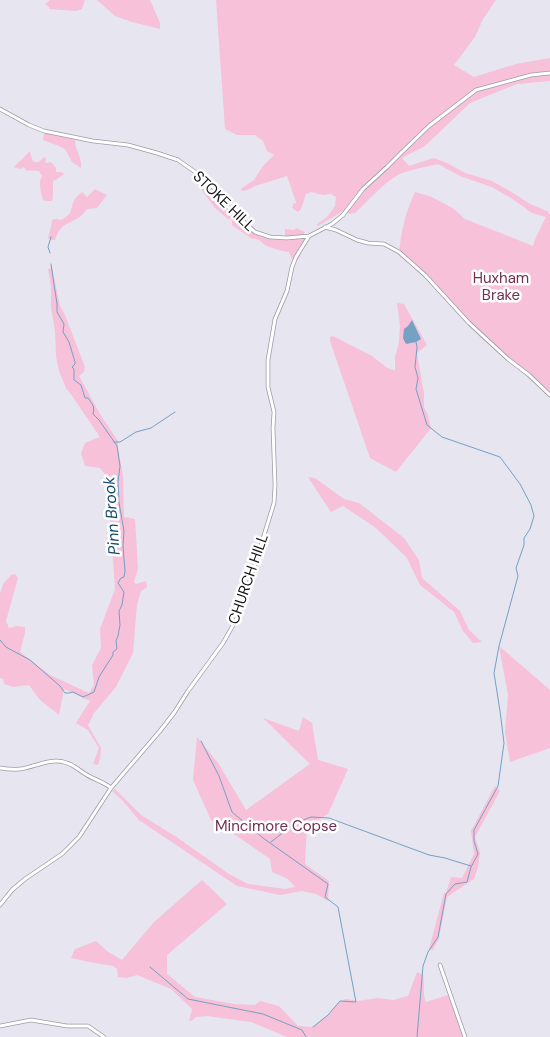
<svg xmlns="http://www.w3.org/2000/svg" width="550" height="1037" font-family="'DM Sans',sans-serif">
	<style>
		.green { fill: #f6c1d9 }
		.water { fill: #74a1c4 }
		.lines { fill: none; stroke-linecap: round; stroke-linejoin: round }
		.stream { stroke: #74a1c4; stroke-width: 1 }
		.minor-casing { stroke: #9d9ba5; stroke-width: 4.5 }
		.minor { stroke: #fff; stroke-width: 3 }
		.labels { text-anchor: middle; stroke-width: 5; stroke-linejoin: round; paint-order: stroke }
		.street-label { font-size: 15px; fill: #141417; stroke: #fff }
		.park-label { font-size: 15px; fill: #702f51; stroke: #fff }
		.water-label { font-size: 16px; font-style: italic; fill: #154a6d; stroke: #fff }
	</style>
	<rect width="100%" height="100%" fill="#e7e5f0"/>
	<path class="green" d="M 50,0 L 85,0 L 82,9 L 76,11 L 49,9 L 49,7 L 45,4 Z
		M 97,0 L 150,0 L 160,23 L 160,29 L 132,22 L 115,16 Z
		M 216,0 L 496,0 L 483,19 L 475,37 L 454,65 L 474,77 L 516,64 L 550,58 L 550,81 L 517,84 L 470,103 L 425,146 L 402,158 L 409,166 L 434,158 L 449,164 L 465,173 L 492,181 L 513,193 L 530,204 L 549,212 L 548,214 L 550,214 L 550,396 L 480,337 L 425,275 L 399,256 C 401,231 405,214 415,192 L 432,197 L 454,209 L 465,219 L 533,246 L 536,237 L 546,217 L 532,213 L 511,198 L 492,187 L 460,176 L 438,164 C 425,167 412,169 400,174 C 383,183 369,200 355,213 L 351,214 L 343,211 L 318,226 L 316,225 L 327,217 L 335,206 L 336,197 L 331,194 L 323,195 L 311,192 L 306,194 L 301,209 L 298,212 L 292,208 L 294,203 L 296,204 L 296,202 L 287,176 C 276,179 266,183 255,186 C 251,188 248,190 243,191 L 241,190 L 242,188 L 254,180 L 263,166 L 274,155 L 267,151 L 263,141 L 255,135 L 237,135 L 225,129 Z
		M 48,133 L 75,140 C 75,151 82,156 81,168 L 72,162 L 65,149 L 59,146 L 43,140 L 44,134 Z
		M 30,151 L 32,160 L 34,162 L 39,162 L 44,157 L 46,158 L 45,163 L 51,162 L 56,168 L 56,172 L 62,172 L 64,174 L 56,180 L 54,180 L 53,182 L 53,197 L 52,201 L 47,201 L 43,200 C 41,193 38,182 42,176 L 39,171 C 35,171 31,170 27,171 L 24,167 L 20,169 L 14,167 Z
		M 204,180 L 213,188 L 227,209 L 236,219 L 257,235 L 270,239 L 285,240 L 285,229 L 295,230 L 295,229 L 296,228 L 305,232 L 303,235 L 308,239 L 298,260 L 292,259 L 289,252 C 281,251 274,249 267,246 C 260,243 261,238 252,239 L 232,225 L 232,220 L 230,219 L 228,219 L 215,208 L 198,185 Z
		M 95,189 L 107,195 L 97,208 L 87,209 C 84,212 82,216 78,218 C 65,226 61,223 55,240 L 52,240 L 48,238 L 51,227 L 52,220 L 56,219 L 61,220 C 75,213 69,209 75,199 C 77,196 80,194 82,192 L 87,197 Z
		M 52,268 L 60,306 L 65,315 L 85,367 L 84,372 L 79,376 L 100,414 L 118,441 L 118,448 L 123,476 L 124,517 L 135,519 L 138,569 L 134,582 L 136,584 L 146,581 L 147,587 L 141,591 L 137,604 L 133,653 L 116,687 L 94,713 L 88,725 L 101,748 L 100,759 L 98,765 L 93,764 L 99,748 L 88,730 L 76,723 L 90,701 L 64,689 L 59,715 L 39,699 L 29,685 L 13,687 L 4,684 L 3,679 L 0,678 L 0,594 L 3,584 L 11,575 L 15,574 L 18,578 L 6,621 L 9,628 L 17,626 L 25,627 L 25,633 L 20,652 L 50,675 L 89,693 L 94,685 L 92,665 L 101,648 L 100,629 L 115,589 L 109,499 L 109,479 L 100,468 L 85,466 L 81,453 L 85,443 L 100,437 L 73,397 L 66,388 L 59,371 L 56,356 L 55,331 L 51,307 L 51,286 L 48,269 Z
		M 397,303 L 404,304 L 427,345 L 417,353 L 424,394 L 424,407 L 428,415 L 431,428 L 396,472 L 370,458 L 330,341 L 330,337 L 333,336 L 372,356 L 386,367 L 395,371 L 395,357 L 399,342 L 400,325 Z
		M 308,477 L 315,478 L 344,499 L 359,503 L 404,538 L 419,560 L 422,578 L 460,611 L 469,630 L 482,642 L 473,643 L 463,631 L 454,612 L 420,585 L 407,558 L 376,528 L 343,506 L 331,512 Z
		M 499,646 L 550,690 L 550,748 L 510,762 L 505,732 L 508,695 Z
		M 303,717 L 312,723 L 318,760 L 348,769 L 328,814 L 307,827 L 305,864 L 329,881 L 328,901 L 316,894 L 302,891 L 280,895 L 237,886 L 139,820 L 122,800 L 112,791 L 115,789 L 141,815 L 178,838 L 229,874 L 248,884 L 285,889 L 295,887 L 288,879 L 272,872 L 270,859 L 231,832 L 211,820 L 193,780 L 197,737 L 218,763 L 246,810 L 310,764 L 263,718 L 299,731 Z
		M 495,786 L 500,791 L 475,837 L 480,853 L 478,867 L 474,879 L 447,897 L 439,938 L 433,950 L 429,949 L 444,893 L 446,893 L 451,877 L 462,878 L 474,854 L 471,831 Z
		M 202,880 L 227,904 L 167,955 L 167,974 L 195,997 L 234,1004 L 255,1005 L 260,1001 L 279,1006 L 298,1026 L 312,1027 L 328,1015 L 340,1001 L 346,999 L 358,1001 L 378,998 L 393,1000 L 408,996 L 417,972 L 423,975 C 425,984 422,994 426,1002 L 448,995 L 464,1037 L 287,1037 L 251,1022 L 207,1016 L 196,1017 L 191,1021 L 189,1020 L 192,1010 L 191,1008 L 171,989 L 137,975 L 127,978 L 118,977 L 117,969 L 113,966 L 89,962 L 71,958 L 75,949 L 96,941 L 107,951 L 122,960 L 154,922 Z"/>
	<path class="water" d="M 412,320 L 421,339 L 416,342 L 406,344 L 403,338 L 404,329 L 408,326 Z"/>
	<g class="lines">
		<path class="stream" d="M 50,253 L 48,247 L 51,237
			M 416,342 L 417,347 L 415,367 L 418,378 L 416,389 L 427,425 L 442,437 L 500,457 L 520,484 L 531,505 L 534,516 L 530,529 L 524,538 L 524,545 L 516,568 L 518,576 L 499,646 L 494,673 L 500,711 L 504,743 L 498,786 L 474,830 L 474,841 L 478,854 L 471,867 L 467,882 L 455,884 L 446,894 L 438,937 L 428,952 L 423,966 L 417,1037
			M 114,442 L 120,442 L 136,432 L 151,428 L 175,412
			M 0,640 L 6,647 L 30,660 L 60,686 L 65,693 L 69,693 L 73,692 L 83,697 L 94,692 L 99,677 L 113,655 L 113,652 L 117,649 L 116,641 L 118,636 L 120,625 L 119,611 L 122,605 L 124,592 L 118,583 L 121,578 L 124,577 L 125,571 L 123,546 L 124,531 L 119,503 L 118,482 L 120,466 L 117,446 L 99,420 L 93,414 C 95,406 92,404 88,398 L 85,398 L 81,385 L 74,380 L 74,369 L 72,367 L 75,364 L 75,362 L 69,342 L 63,332 L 64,324 L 57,312 L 57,304 L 51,264
			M 201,741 L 219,776 L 232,812 L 263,838 L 328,884 L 325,897 L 338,907 L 356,1002 L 340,1001 L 328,1015 L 313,1027
			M 271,842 L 295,823 L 311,817 L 329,818 L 429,855 L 445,858 L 471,866
			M 150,967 L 188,999 L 263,1014 L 302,1030 L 306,1037"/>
		<g class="minor-casing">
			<path id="minor" d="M 0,109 L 29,125 L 44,131 L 93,141 L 128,145 L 157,153 L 178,160 L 198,174 L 213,187 L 229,208 L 255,232 L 270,237 L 287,238 L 309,236 L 332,224 L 343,215 L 363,189 L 387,167 L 401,153 L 429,126 L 476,90 L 531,75 L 550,73
				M 325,227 L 336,230 L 357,240 L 368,243 L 384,244 L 399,252 L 425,275 L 469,323 L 508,359 L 529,375 L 550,395
				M 0,768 C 6,769 13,770 20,769 C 35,767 51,757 67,763 C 74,765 80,771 87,775 C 95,780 104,782 111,788
				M 0,905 L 12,890 L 25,879 L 62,854 L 79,837 L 111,788 L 160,731 L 174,713 L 188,691 L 223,643 L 240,613 L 274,503 L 275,485 L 273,428 L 274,412 L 268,387 L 268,360 L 275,319 L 287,291 L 292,267 L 296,257 L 309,236
				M 440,965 L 465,1037
				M 0,1026 L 31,1020 L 67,1026 L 88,1026 L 104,1037"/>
		</g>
		<use href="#minor" class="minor"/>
	</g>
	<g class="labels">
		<g class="street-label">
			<text transform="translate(224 201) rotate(44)" y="5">STOKE HILL</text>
			<text transform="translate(248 579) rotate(-71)" y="5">CHURCH HILL</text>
		</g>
		<g class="park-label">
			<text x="501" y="283">Huxham<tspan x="501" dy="17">Brake</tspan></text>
			<text x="276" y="831">Mincimore Copse</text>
		</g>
		<g class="water-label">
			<text transform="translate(111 516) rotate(-94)" y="6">Pinn Brook</text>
		</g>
	</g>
</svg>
